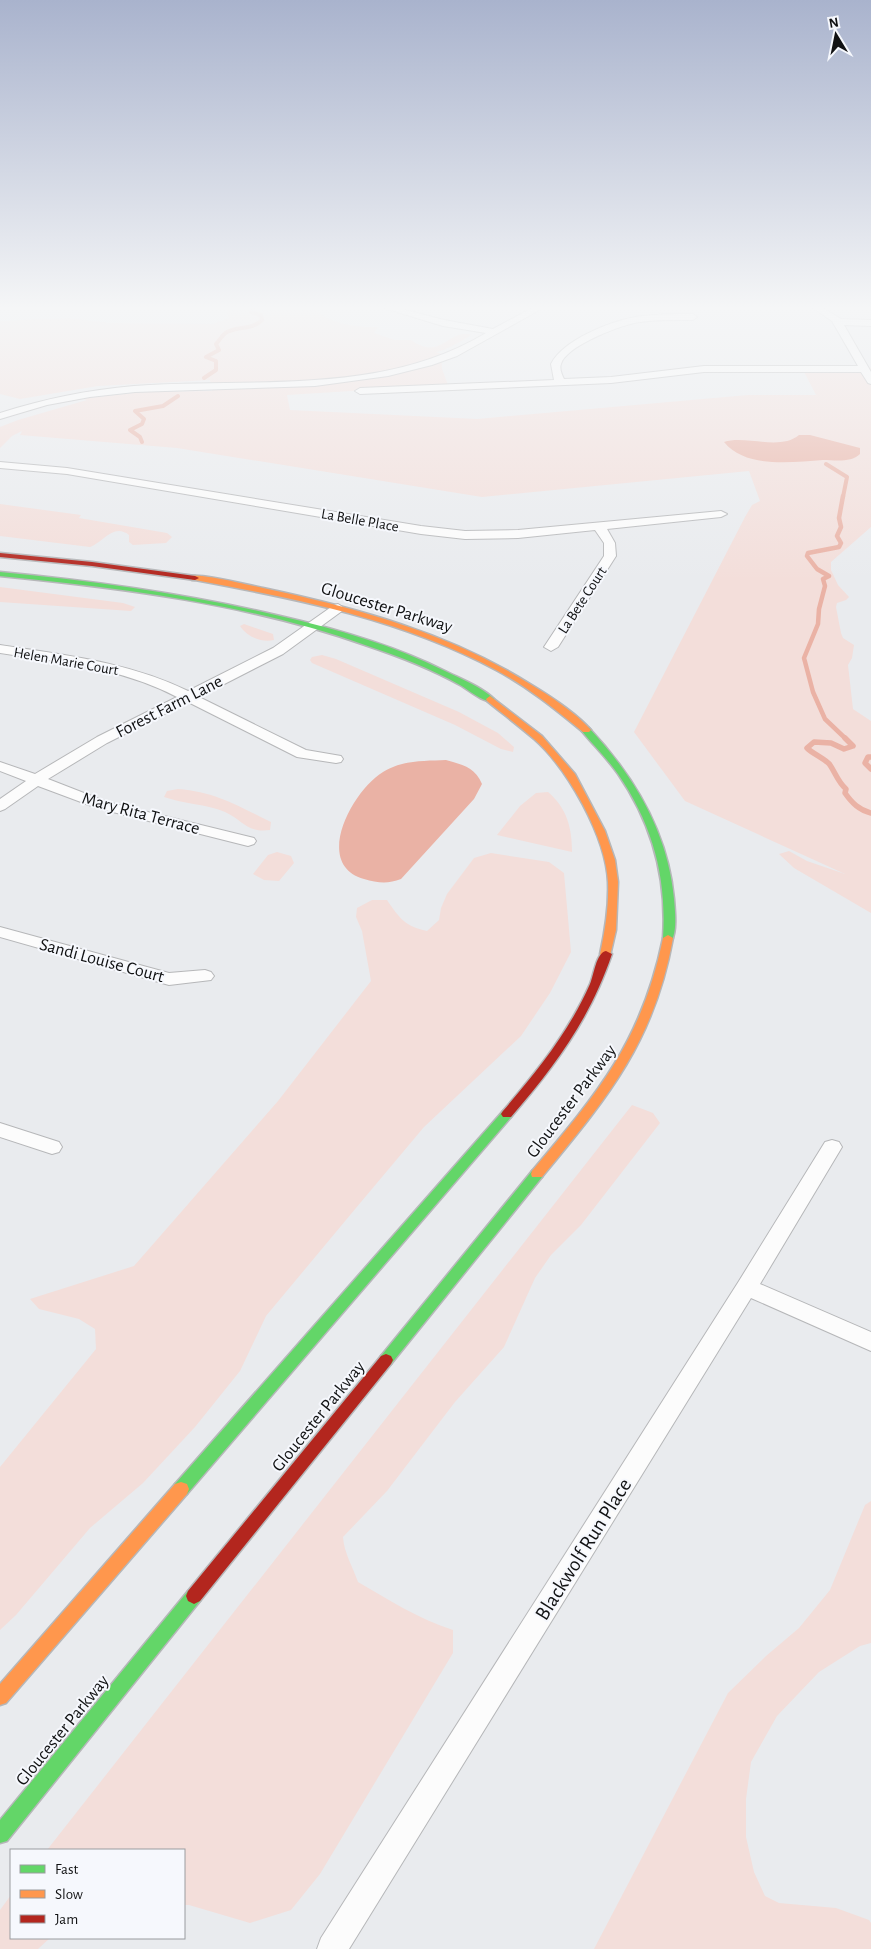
<svg xmlns="http://www.w3.org/2000/svg" width="871" height="1949" font-family="'Alegreya Sans',sans-serif">
	<style>
		.green { fill: #f3deda }
		.water { fill: #eab2a5 }
		.lines { fill: none; stroke-linecap: round; stroke-linejoin: round }
		.stream-far2 { stroke: #eab2a5; stroke-width: 4 }
		.stream-far1 { stroke: #eab2a5; stroke-width: 4.5 }
		.stream { stroke: #eab2a5; stroke-width: 5.5 }
		.street-casing { stroke: #b6b7b9; stroke-width: 2 }
		.fast-casing { stroke: #b6b7b9; stroke-width: 3 }
		.slow-casing { stroke: #b6b7b9; stroke-width: 3 }
		.jam-casing { stroke: #b6b7b9; stroke-width: 3 }
		.street { fill: #fcfcfc; fill-rule: evenodd }
		.fast { fill: #63d668; fill-rule: evenodd }
		.slow { fill: #ff974d; fill-rule: evenodd }
		.jam { fill: #b3261e; fill-rule: evenodd }
		.labels { text-anchor: middle; stroke-width: 4; stroke-linejoin: round; paint-order: stroke }
		.far-street-label { font-size: 15px; fill: #111213; stroke: #f6f8fd }
		.street-label { font-size: 18px; fill: #111213; stroke: #f6f8fd }
		.near-street-label { font-size: 21px; fill: #111213; stroke: #f6f8fd }
	</style>
	<rect width="100%" height="100%" fill="#e9ebee"/>
	<path class="green" d="M 230,308 L 323,308 L 318,312 C 332,324 360,328 378,327 L 374,333 L 395,340 L 411,340 C 441,361 446,331 470,334 L 470,336 C 461,341 445,351 436,352 L 441,354 L 442,369 L 448,385 L 287,395 L 290,410 L 477,419 L 748,395 L 816,395 L 801,366 L 869,366 L 871,369 L 871,527 L 831,562 L 831,570 L 838,585 L 849,597 L 846,600 L 837,603 L 836,607 L 841,633 L 843,638 L 854,645 L 852,658 L 848,665 L 853,709 L 871,721 L 871,913 L 794,868 L 779,854 L 789,851 L 807,861 L 845,874 L 685,801 L 634,732 L 745,517 L 752,505 L 760,501 L 749,471 L 482,497 L 177,448 L 20,435 L 22,431 L 12,436 L 0,448 L 0,427 L 18,420 L 87,400 L 83,399 L 88,398 L 143,392 L 212,391 L 210,380 L 98,386 L 20,399 L 0,394 L 0,321 L 68,318 L 110,323 L 212,324 L 230,318 L 226,313 Z
		M 0,504 L 81,515 L 79,518 L 167,533 L 172,537 L 166,543 L 133,545 L 129,542 L 129,535 C 113,523 104,542 90,547 L 0,536 Z
		M 0,587 L 123,603 L 135,607 L 131,611 L 0,602 Z
		M 244,624 L 273,634 L 274,640 C 262,643 247,637 240,626 Z
		M 322,655 L 336,659 L 459,712 L 498,733 L 514,747 L 513,752 L 501,749 L 455,725 L 312,663 L 310,660 L 312,657 Z
		M 178,789 C 216,792 238,806 271,822 L 270,830 C 246,833 243,820 225,812 C 206,804 184,804 164,797 L 167,791 Z
		M 548,792 C 567,808 572,828 572,852 L 497,835 L 520,806 L 536,793 Z
		M 277,852 L 291,856 L 294,863 L 279,881 L 264,880 L 253,874 L 268,855 Z
		M 491,853 L 549,862 L 564,873 L 571,952 L 550,993 L 521,1036 L 424,1127 L 361,1202 L 266,1316 L 240,1371 L 195,1427 L 143,1483 L 90,1528 L 16,1615 L 0,1630 L 0,1467 L 96,1349 L 95,1329 L 79,1319 L 39,1309 L 30,1299 L 134,1266 L 278,1101 L 371,981 L 362,931 L 356,917 L 357,908 L 372,900 L 387,900 C 400,919 405,926 427,931 L 439,920 L 441,908 L 447,894 L 474,858 Z
		M 632,1105 L 653,1113 L 660,1123 L 581,1225 L 551,1255 L 535,1278 L 504,1347 L 455,1402 L 387,1491 L 343,1537 C 344,1553 353,1567 358,1582 C 389,1600 419,1619 453,1630 L 453,1653 L 320,1874 L 291,1910 L 250,1923 L 189,1905 L 184,1905 L 184,1850 L 47,1850 Z
		M 871,1501 L 871,1643 L 860,1646 L 819,1672 L 777,1716 L 751,1762 L 746,1799 L 746,1837 L 754,1872 L 765,1896 L 779,1903 L 836,1908 L 869,1920 L 871,1923 L 871,1949 L 594,1949 L 728,1693 L 766,1656 L 799,1628 L 830,1590 L 865,1505 Z
		M 11,1895 L 11,1938 L 50,1938 L 38,1949 L 0,1949 L 0,1910 Z"/>
	<path class="water" d="M 799,435 L 810,435 L 860,448 L 860,454 C 851,463 835,460 823,460 C 792,462 746,469 724,442 C 746,435 780,451 799,435 Z
		M 446,760 C 463,765 475,767 482,784 L 474,799 L 401,879 C 388,884 378,883 364,879 C 312,864 353,790 383,772 C 402,760 425,761 446,760 Z"/>
	<g class="lines">
		<path class="stream-far2" d="M 204,378 L 216,370 L 216,361 L 206,357 L 219,350 L 216,344 C 220,340 222,335 227,332 C 239,326 252,330 262,320 L 261,315 L 251,312 L 253,308
			M 142,442 L 140,437 L 130,430 L 142,424 L 144,419 L 135,411 L 163,406 L 178,396
			M 826,464 L 847,477 L 843,497"/>
		<path class="stream-far1" d="M 843,496 L 839,518 L 841,527 L 837,536 L 841,543 L 839,547 L 808,553 L 807,556 L 817,569 L 829,576 L 823,579 L 825,586 L 819,609 L 818,624 L 804,658 L 813,692 L 825,719 L 846,739"/>
		<path class="stream" d="M 845,738 L 853,746 L 844,749 L 831,743 L 814,742 L 807,748 C 813,754 827,760 830,765 C 836,774 838,782 846,789 L 845,793 C 852,803 859,810 871,813
			M 871,757 L 868,757 L 865,763 L 871,769"/>
		<g class="street-casing">
			<path id="street" d="M 384,308 L 398,308 L 444,320 L 493,329 L 532,308 L 543,308 L 457,356 L 432,365 L 388,376 L 315,386 L 135,392 L 90,397 L 47,405 L 0,419 L 0,413 C 44,399 88,390 134,386 C 251,377 380,397 486,333 L 443,326 Z
				M 813,308 L 823,308 L 841,319 L 871,320 L 871,326 L 844,325 L 871,372 L 871,384 L 868,383 L 861,372 L 704,372 L 611,383 L 360,394 L 355,391 L 360,388 L 554,380 L 551,364 C 563,340 609,322 635,317 C 654,314 674,314 693,314 L 697,317 L 693,320 C 674,320 653,319 634,323 C 617,327 566,346 561,364 C 559,369 562,375 564,379 L 611,377 L 704,366 L 858,366 L 832,321 Z
				M 0,462 L 67,468 L 421,526 L 465,531 L 518,530 L 721,511 L 727,514 L 721,517 L 607,529 L 615,543 L 616,556 L 558,647 L 551,651 L 544,647 L 604,556 L 604,543 L 595,530 L 518,538 L 465,539 L 421,534 L 67,474 L 0,468 Z
				M 338,604 L 344,608 L 342,611 L 283,654 L 199,697 L 306,750 L 341,756 L 343,759 L 341,762 L 336,763 L 297,757 L 188,702 L 107,743 L 48,779 L 107,802 L 254,838 L 256,841 L 254,844 L 248,846 L 97,808 L 38,786 L 5,809 L 0,811 L 0,799 L 26,781 L 0,771 L 0,762 L 35,774 L 97,737 L 177,697 C 122,668 61,662 0,653 L 0,645 C 64,655 129,662 188,691 L 273,648 L 334,605 Z
				M 0,927 L 169,973 L 205,970 L 211,972 L 214,976 L 211,980 L 169,985 L 0,937 Z
				M 0,1123 L 59,1142 L 62,1147 L 59,1152 L 52,1154 L 0,1137 Z
				M 832,1140 L 839,1142 L 842,1147 L 760,1284 L 871,1332 L 871,1351 L 751,1298 L 349,1949 L 317,1949 L 321,1938 L 739,1281 L 825,1142 Z"/>
		</g>
		<g class="fast-casing">
			<path id="fast" d="M 0,572 C 94,581 188,594 280,616 C 337,629 393,645 445,671 C 461,679 482,687 494,699 L 493,701 C 483,703 469,690 460,685 C 430,668 398,656 365,645 C 249,604 122,588 0,576 Z
				M 586,727 L 589,728 C 634,776 668,832 674,899 C 675,911 677,930 672,940 L 668,941 L 663,938 C 667,878 653,825 618,774 C 607,758 593,745 581,730 Z
				M 507,1110 L 511,1111 L 513,1114 L 511,1117 L 187,1494 L 181,1496 L 175,1494 L 173,1489 L 175,1484 L 503,1111 Z
				M 537,1169 L 542,1171 L 543,1174 L 542,1177 L 391,1364 L 386,1366 L 381,1364 L 379,1360 L 381,1356 L 532,1171 Z
				M 194,1588 L 200,1591 L 202,1596 L 200,1601 L 7,1841 L 0,1843 L 0,1820 L 188,1591 Z"/>
		</g>
		<g class="slow-casing">
			<path id="slow" d="M 192,576 C 206,574 247,585 263,588 C 357,608 449,633 530,684 C 550,696 576,713 591,730 L 589,732 L 583,732 C 555,709 528,687 496,670 C 403,620 298,599 195,580 L 192,580 Z
				M 490,696 L 542,736 L 575,774 L 605,831 L 615,860 L 618,882 L 616,930 L 610,956 L 602,956 L 600,954 C 605,931 609,906 608,882 C 606,837 568,769 534,739 C 519,726 503,714 487,701 L 486,699 Z
				M 668,935 L 673,938 C 654,1043 607,1098 542,1177 L 532,1177 L 531,1174 L 532,1171 C 598,1093 642,1041 663,938 Z
				M 181,1482 L 187,1484 L 189,1489 L 187,1494 L 6,1703 L 0,1705 L 0,1684 L 175,1484 Z"/>
		</g>
		<g class="jam-casing">
			<path id="jam" d="M 0,553 L 92,562 L 195,576 L 199,578 L 195,580 L 92,566 L 0,557 Z
				M 606,951 L 612,954 C 590,1019 555,1066 511,1117 L 503,1117 L 501,1114 L 503,1111 C 537,1071 569,1032 590,984 C 594,975 596,953 606,951 Z
				M 386,1354 L 391,1356 L 393,1360 L 391,1364 L 200,1601 L 194,1604 L 188,1601 L 186,1596 L 188,1591 L 381,1356 Z"/>
		</g>
		<use href="#street" class="street"/>
		<use href="#fast" class="fast"/>
		<use href="#slow" class="slow"/>
		<use href="#jam" class="jam"/>
	</g>
	<linearGradient id="sky" x2="0" y2="1"><stop stop-color="#a9b3cd"/><stop offset="0.53" stop-color="#f5f6f7"/><stop offset="1" stop-color="#f5f6f7" stop-opacity="0"/></linearGradient>
	<rect width="871" height="581" fill="url(#sky)"/>
	<g class="labels">
		<g class="far-street-label">
			<text transform="translate(360 520) rotate(10)" y="5">La Belle Place</text>
			<text transform="translate(582 600) rotate(-57)" y="5">La Bete Court</text>
			<text transform="translate(66 661) rotate(10)" y="5">Helen Marie Court</text>
		</g>
		<g class="street-label">
			<text transform="translate(387 607) rotate(17)" y="6">Gloucester Parkway</text>
			<text transform="translate(169 706) rotate(-27)" y="6">Forest Farm Lane</text>
			<text transform="translate(141 813) rotate(15)" y="6">Mary Rita Terrace</text>
			<text transform="translate(102 960) rotate(15)" y="6">Sandi Louise Court</text>
			<text transform="translate(571 1101) rotate(-53)" y="6">Gloucester Parkway</text>
			<text transform="translate(318 1416) rotate(-51)" y="6">Gloucester Parkway</text>
			<text transform="translate(62 1730) rotate(-51)" y="6">Gloucester Parkway</text>
		</g>
		<g class="near-street-label">
			<text transform="translate(583 1549) rotate(-58)" y="7">Blackwolf Run Place</text>
		</g>
	</g>
	<rect x="10" y="1849" width="175" height="90" fill="#f6f8fd" stroke="#9a9c9f"/>
	<rect x="20" y="1865" width="25" height="8" fill="#63d668" stroke="#9a9c9f"/>
	<text x="55" y="1874" font-size="15" fill="#111213">Fast</text>
	<rect x="20" y="1890" width="25" height="8" fill="#ff974d" stroke="#9a9c9f"/>
	<text x="55" y="1899" font-size="15" fill="#111213">Slow</text>
	<rect x="20" y="1915" width="25" height="8" fill="#b3261e" stroke="#9a9c9f"/>
	<text x="55" y="1924" font-size="15" fill="#111213">Jam</text>
	<g transform="translate(836 35) rotate(350)" stroke="#f6f8fd" stroke-width="4" paint-order="stroke">
	<path d="M0-4L9 19L0 12L-9 19Z" fill="#111213"/>
	<text y="-8" font-size="14" font-weight="bold" text-anchor="middle" fill="#111213">N</text>
	</g>
</svg>
